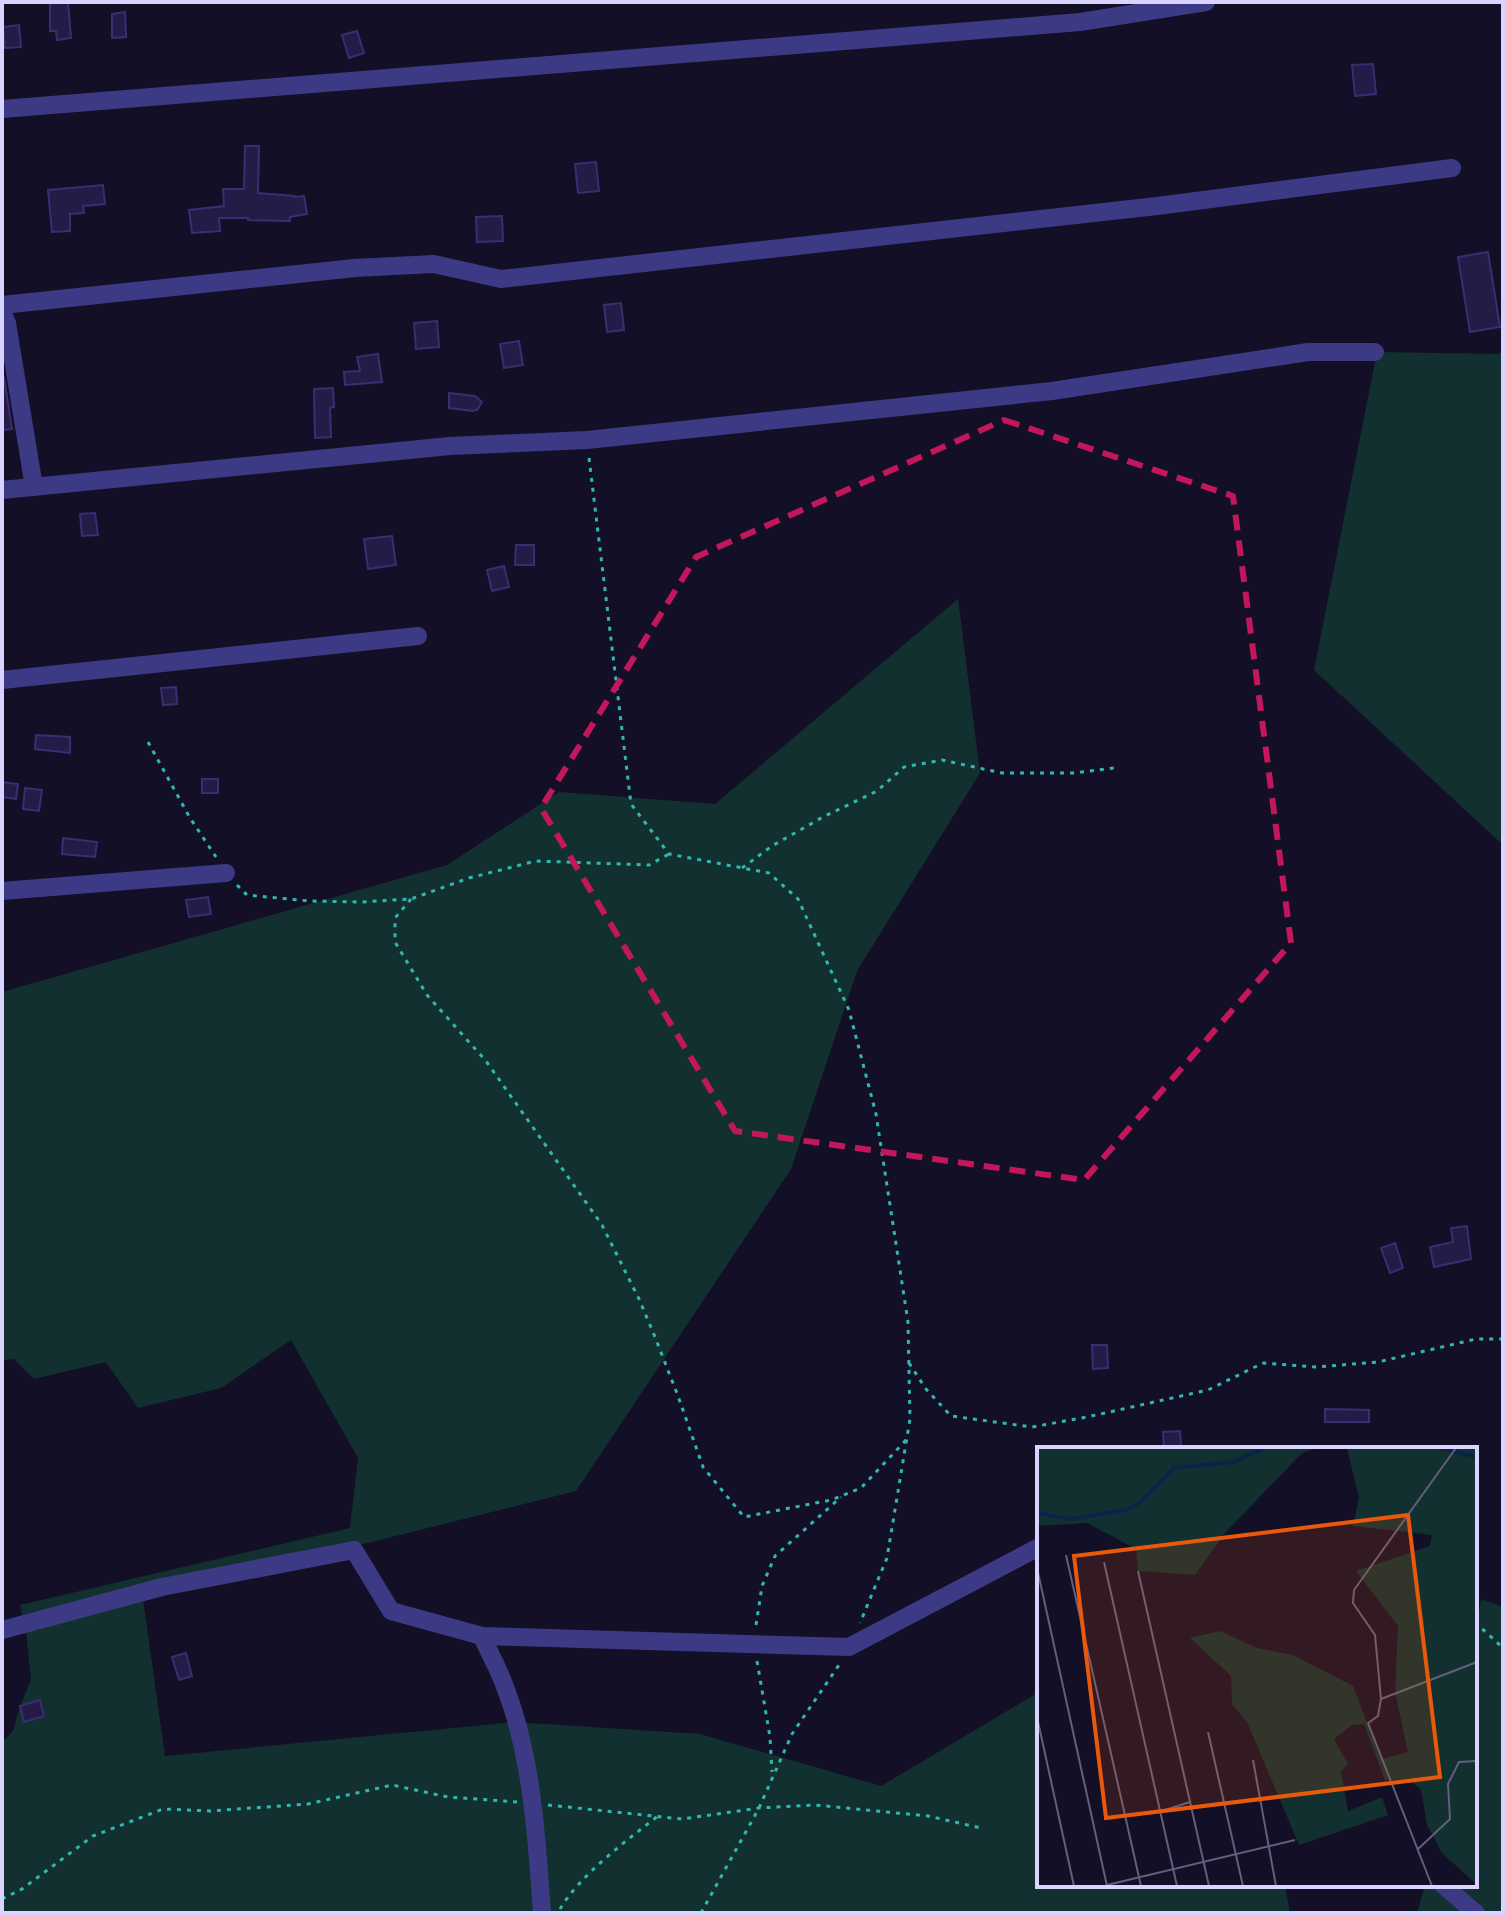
<svg xmlns="http://www.w3.org/2000/svg" width="1505" height="1915" font-family="Commissioner,sans-serif">
	<style>
		.green { fill: #12302f }
		.building { fill: #241b47; stroke: #3b2d73; stroke-width: 2 }
		.lines { fill: none; stroke-linecap: round; stroke-linejoin: round }
		.path { stroke: #2fb8b0; stroke-width: 3; stroke-dasharray: 4 6; stroke-linecap: butt }
		.minor { stroke: #3d3a85; stroke-width: 18 }
		.marked { fill: none; stroke: #c2185b; stroke-width: 6; stroke-dasharray: 16 10; stroke-linejoin: round }
		.inset-river { fill: none; stroke: #0c2248; stroke-width: 4 }
		.inset-road { fill: none; stroke: #625e7d; stroke-width: 2 }
		.view { fill: #e8590c; fill-opacity: 0.15; stroke: #e8590c; stroke-width: 4 }
		.inset-edge { fill: none; stroke: #d9d4ff; stroke-width: 4 }
	</style>
	<rect width="100%" height="100%" fill="#130f26"/>
	<path class="green" d="M 1503,348 L 1503,845 L 1314,670 L 1377,352 L 1499,354 Z
		M 958,599 L 980,773 L 857,971 L 791,1169 L 576,1491 L 143,1599 L 165,1756 L 514,1722 L 700,1734 L 881,1786 L 1039,1692 L 1039,1885 L 1285,1885 L 1290,1913 L 2,1913 L 2,1743 L 13,1731 L 20,1706 L 31,1680 L 26,1631 L 20,1605 L 350,1528 L 358,1458 L 291,1340 L 221,1388 L 138,1408 L 106,1362 L 34,1379 L 14,1359 L 2,1360 L 2,992 L 447,865 L 559,792 L 715,804 Z
		M 1481,1599 L 1503,1607 L 1503,1913 L 1417,1913 L 1425,1885 L 1475,1885 L 1475,1639 Z"/>
	<path class="building" d="M 50,2 L 68,2 L 71,38 L 57,40 L 56,31 L 50,31 Z
		M 125,12 L 126,37 L 112,38 L 112,14 Z
		M 19,25 L 21,47 L 5,48 L 3,27 Z
		M 357,31 L 364,53 L 349,58 L 342,35 Z
		M 1373,64 L 1376,94 L 1355,96 L 1352,65 Z
		M 245,146 L 259,146 L 258,193 L 294,196 L 294,197 L 304,196 L 307,214 L 290,217 L 290,221 L 248,220 L 248,218 L 219,218 L 220,231 L 192,233 L 189,210 L 224,206 L 223,189 L 244,189 Z
		M 596,162 L 599,191 L 578,193 L 575,164 Z
		M 103,185 L 105,204 L 83,206 L 84,213 L 70,214 L 70,231 L 52,232 L 48,190 Z
		M 502,216 L 503,241 L 477,242 L 476,217 Z
		M 1488,252 L 1500,327 L 1470,332 L 1458,257 Z
		M 621,303 L 624,330 L 607,332 L 604,305 Z
		M 437,321 L 439,347 L 416,349 L 414,323 Z
		M 519,341 L 523,365 L 504,368 L 500,344 Z
		M 378,354 L 382,382 L 345,385 L 344,372 L 360,371 L 357,357 Z
		M 2,377 L 4,377 L 12,429 L 2,430 Z
		M 333,388 L 334,407 L 330,408 L 331,437 L 315,438 L 314,389 Z
		M 449,393 L 475,396 L 482,402 L 477,410 L 473,411 L 449,408 Z
		M 95,513 L 98,535 L 82,536 L 80,514 Z
		M 392,536 L 396,565 L 368,569 L 364,539 Z
		M 516,545 L 534,545 L 534,565 L 515,565 Z
		M 504,566 L 509,587 L 492,591 L 487,570 Z
		M 176,687 L 177,704 L 163,705 L 161,688 Z
		M 36,735 L 70,737 L 70,753 L 35,749 Z
		M 202,779 L 218,779 L 218,793 L 202,793 Z
		M 2,782 L 18,784 L 16,799 L 2,797 Z
		M 25,788 L 42,790 L 39,811 L 23,809 Z
		M 63,838 L 97,842 L 95,857 L 62,854 Z
		M 208,897 L 211,914 L 189,917 L 186,900 Z
		M 1467,1226 L 1471,1259 L 1434,1267 L 1430,1247 L 1453,1242 L 1451,1228 Z
		M 1395,1243 L 1403,1268 L 1390,1273 L 1381,1248 Z
		M 1092,1345 L 1107,1345 L 1108,1368 L 1093,1369 Z
		M 1325,1409 L 1369,1410 L 1369,1422 L 1325,1422 Z
		M 1180,1431 L 1181,1447 L 1164,1448 L 1163,1432 Z
		M 186,1653 L 192,1676 L 179,1680 L 172,1657 Z
		M 40,1700 L 44,1716 L 24,1722 L 20,1706 Z"/>
	<g class="lines">
		<path class="path" d="M 589,458 L 631,804 L 669,854 L 769,873 L 798,899 L 849,1010 L 876,1114 L 908,1322 L 910,1419 L 887,1558 L 860,1623
			M 148,742 L 190,818 L 216,857
			M 742,868 L 772,846 L 823,817 L 877,791 L 904,767 L 942,760 L 1002,773 L 1074,773 L 1114,768
			M 237,885 L 247,895 L 309,901 L 361,902 L 411,899 L 469,878 L 536,861 L 649,865 L 669,854
			M 411,899 L 395,918 L 395,942 L 427,995 L 486,1061 L 602,1225 L 639,1299 L 655,1337 L 678,1396 L 703,1467 L 744,1517 L 831,1500 L 861,1488 L 907,1439
			M 909,1363 L 926,1389 L 951,1416 L 1032,1427 L 1087,1417 L 1208,1390 L 1263,1363 L 1316,1367 L 1378,1362 L 1476,1339 L 1503,1339
			M 1475,1622 L 1503,1648
			M 756,1625 L 762,1586 L 775,1556 L 841,1497
			M 757,1661 L 770,1737 L 772,1772
			M 548,1805 L 682,1819 L 759,1808 L 815,1805 L 928,1816 L 981,1828
			M 2,1899 L 22,1889 L 93,1836 L 163,1809 L 210,1811 L 308,1804 L 392,1785 L 448,1797 L 517,1802
			M 560,1909 C 580,1875 627,1840 658,1816
			M 701,1913 L 759,1808 L 792,1734 L 839,1665"/>
		<path class="minor" d="M 2,109 L 1080,22 L 1206,2
			M 2,305 L 355,268 L 434,264 L 501,279 L 1157,206 L 1452,168
			M 2,312 L 7,323 L 34,487
			M 2,490 L 450,446 L 587,440 L 1052,391 L 1308,352 L 1375,352
			M 2,680 L 418,636
			M 2,891 L 226,873
			M 2,1630 L 162,1587 L 354,1550 L 391,1611 L 482,1636 L 849,1647 L 1039,1547
			M 482,1636 C 489,1653 499,1669 505,1687 C 532,1756 537,1840 542,1913
			M 1443,1885 L 1476,1913"/>
	</g>
	<path class="marked" d="M 1004,420 L 1233,496 L 1291,943 L 1084,1180 L 735,1131 L 541,808 L 696,557 Z"/>
	<g transform="translate(1037 1447)">
		<rect width="440" height="440" fill="#130f26"/>
		<path d="M 0,1 L 281,1 L 265,6 L 187,87 L 158,128 L 101,124 L 99,102 L 50,76 L 0,79 ZM 310,1 L 440,1 L 440,438 L 405,406 L 390,378 L 384,342 L 370,332 L 348,333 L 327,277 L 315,278 L 297,292 L 311,317 L 304,324 L 311,364 L 345,350 L 351,368 L 262,398 L 210,275 L 195,257 L 194,229 L 153,191 L 183,184 L 220,201 L 256,208 L 316,239 L 344,312 L 371,305 L 358,245 L 361,179 L 319,124 L 393,99 L 395,88 L 316,79 L 322,51 Z" fill="#12302f"/>
		<path class="inset-river" d="M 404,1 L 440,10M 0,66 L 34,72 L 89,63 L 105,54 L 137,21 L 196,15 L 228,1"/>
		<path class="inset-road" d="M 29,108 L 104,439M 67,115 L 140,439M 0,121 L 70,439M 101,124 L 172,439M 344,252 L 440,215M 0,270 L 37,439M 171,285 L 206,439M 216,313 L 239,439M 122,365 L 153,355M 380,403 L 413,372 L 411,337 L 422,315 L 440,314M 70,438 L 258,393M 395,439 L 331,276 L 341,269 L 344,252 L 338,188 L 316,156 L 317,143 L 419,1"/>
		<path class="view" d="M 371,68 L 403,330 L 69,371 L 37,109 Z"/>
		<rect width="440" height="440" class="inset-edge"/>
	</g>
	<rect width="1505" height="1915" fill="none" stroke="#d9d4ff" stroke-width="8"/>
</svg>
